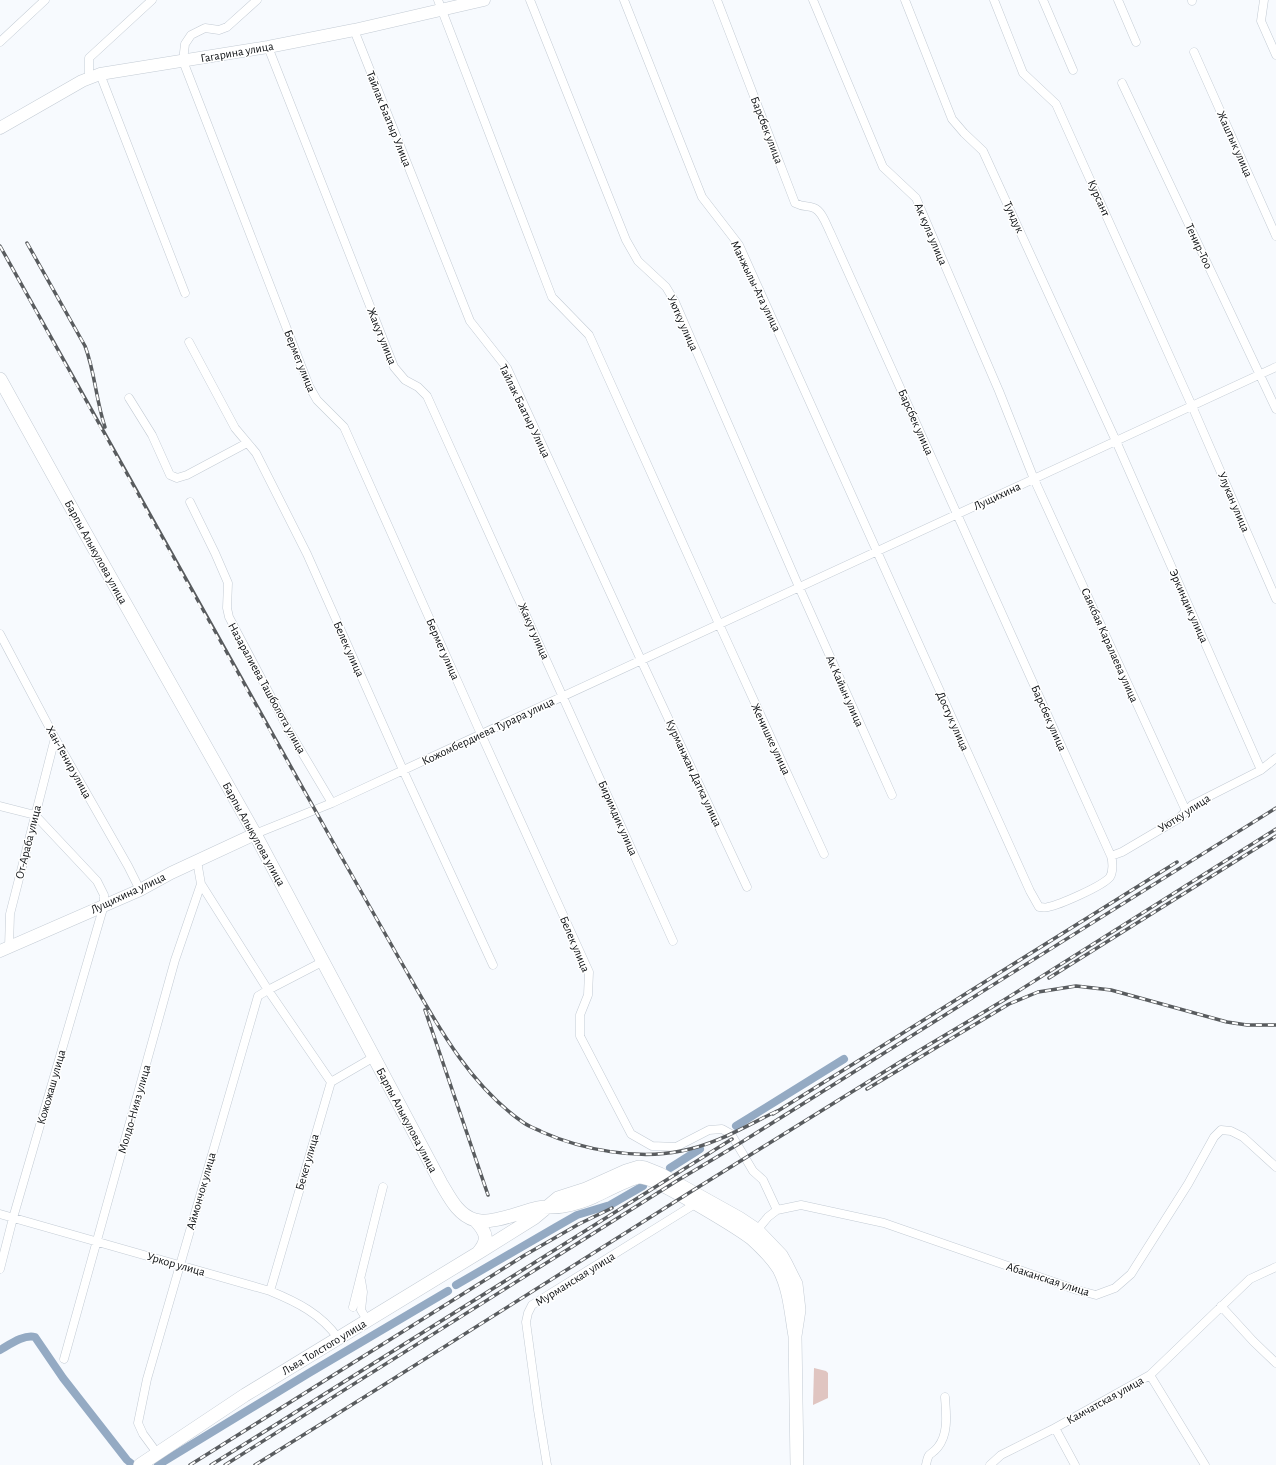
<svg xmlns="http://www.w3.org/2000/svg" width="1276" height="1465" font-family="'Alegreya Sans',sans-serif">
	<style>
		.green { fill: #e0c5c1 }
		.lines { fill: none; stroke-linecap: round; stroke-linejoin: round }
		.canal { stroke: #94aac3; stroke-width: 8 }
		.street-casing { stroke: #c3cbd4; stroke-width: 9 }
		.secondary-casing { stroke: #c3cbd4; stroke-width: 13 }
		.primary-casing { stroke: #c3cbd4; stroke-width: 14 }
		.street { stroke: #fff; stroke-width: 8 }
		.secondary { stroke: #fff; stroke-width: 12 }
		.primary { stroke: #fff; stroke-width: 13 }
		.rail-casing { stroke: #595c5f; stroke-width: 3.5 }
		.rail { stroke: #fff; stroke-width: 2; stroke-dasharray: 6; stroke-linecap: butt }
		.labels { text-anchor: middle; stroke-width: 3; stroke-linejoin: round; paint-order: stroke }
		.street-label { font-size: 12px; fill: #0b0e11; stroke: #fff }
	</style>
	<rect width="100%" height="100%" fill="#f7fafe"/>
	<path class="green" d="M 814,1368 L 826,1371 L 828,1373 L 828,1398 L 813,1405 Z"/>
	<g class="lines">
		<path class="canal" d="M 736,1126 L 844,1059
			M 670,1168 L 700,1149
			M 456,1285 L 556,1227 L 577,1215 L 610,1205 L 643,1186
			M 0,1350 C 9,1345 24,1334 35,1337 L 63,1378 L 127,1460 L 132,1464
			M 158,1465 L 309,1373 L 448,1291"/>
		<g class="street-casing">
			<path id="street" d="M 257,0 L 227,27 L 219,30 L 205,28 L 191,35 L 185,44 L 183,61 L 309,386 L 317,400 L 344,427 L 481,734 L 589,972 L 588,995 L 580,1015 L 580,1036 L 631,1134 L 652,1146 L 676,1147 L 709,1130 L 722,1129 L 731,1134 L 753,1171 L 763,1180 L 777,1210
				M 438,0 L 552,297 L 589,335 L 719,624 L 824,854
				M 530,0 L 626,240 L 638,261 L 666,287 L 675,302 L 799,587 L 892,795
				M 624,0 L 702,197 L 739,245 L 1030,891 L 1039,907 C 1042,907 1045,908 1048,907 C 1059,905 1103,886 1110,877 C 1113,872 1113,862 1111,856 L 830,232 C 826,224 822,211 814,208 C 806,205 805,208 795,203 L 717,0
				M 813,0 L 883,167 L 916,198 L 999,391 L 1034,479 L 1186,811
				M 905,0 L 952,119 L 964,133 L 983,151 L 1116,441 L 1261,770
				M 994,0 L 1023,73 L 1056,104 L 1192,406 L 1276,599
				M 1043,0 L 1073,70
				M 1118,0 L 1136,42
				M 1192,0 L 1192,1
				M 1264,0 L 1261,21 L 1276,55
				M 354,30 L 470,321 L 507,368 L 641,660 L 747,887
				M 0,42 L 45,0
				M 268,47 L 394,367 L 405,380 L 418,387 L 427,396 L 673,941
				M 1194,52 L 1276,236
				M 100,74 L 185,293
				M 89,77 L 89,58 L 152,0
				M 1122,83 L 1276,409
				M 189,342 L 235,428 L 256,453 L 307,554 L 403,770 L 493,965
				M 129,398 L 152,435 L 170,475 L 177,478 L 187,475 L 247,443
				M 190,502 L 215,553 L 228,583 L 227,608 L 229,617 L 288,729 L 332,803
				M 0,634 L 55,738 L 128,866 L 140,890
				M 0,806 L 35,815 L 97,881 L 104,895 L 104,905 L 13,1218 L 0,1269
				M 255,834 L 332,803 L 1276,367
				M 1111,856 L 1122,852 L 1178,819 L 1192,805 L 1261,770 L 1276,758
				M 201,884 L 268,990 L 331,1082
				M 9,947 L 10,914 L 55,738
				M 777,1210 L 801,1205 L 884,1223 L 1077,1290 L 1096,1295 L 1115,1288 L 1131,1274 L 1188,1184 L 1214,1137 L 1221,1130 L 1231,1131 L 1243,1137 L 1276,1167
				M 0,1214 L 270,1291 C 297,1302 321,1314 338,1338
				M 754,1234 L 768,1217 L 777,1210
				M 361,1280 L 363,1292 L 361,1310 L 367,1320
				M 270,1291 L 331,1082 L 374,1057
				M 1221,1306 L 1253,1341 L 1276,1363
				M 353,1307 L 383,1187
				M 64,1359 L 175,960 L 201,884 L 197,861
				M 1150,1375 L 1205,1465
				M 157,1453 L 143,1434 L 138,1423 L 147,1379 L 258,996 L 268,990 L 322,962
				M 547,1465 L 538,1410 L 526,1322 L 528,1313 L 532,1305 L 695,1204
				M 926,1465 C 929,1450 930,1457 938,1447 C 949,1433 946,1413 945,1397
				M 990,1465 L 1001,1455 L 1055,1428
				M 1075,1465 L 1055,1428 L 1150,1375 L 1250,1279 L 1276,1267"/>
		</g>
		<g class="secondary-casing">
			<path id="secondary" d="M 0,128 L 82,81 L 100,74 L 268,47 L 354,30 L 484,0
				M 0,951 L 140,890 L 171,873 L 255,834"/>
		</g>
		<g class="primary-casing">
			<path id="primary" d="M 0,379 L 82,527 L 255,834 L 441,1183 C 450,1198 458,1215 475,1220 C 490,1225 521,1212 537,1208 C 546,1206 555,1208 564,1206 C 574,1204 584,1201 593,1197 C 602,1193 632,1177 640,1177 C 655,1177 736,1227 751,1238 C 761,1247 772,1258 779,1269 C 790,1290 791,1314 795,1336
				M 478,1253 L 534,1218 L 558,1198 L 586,1189 L 626,1171 L 639,1167 L 645,1168 L 660,1174 L 739,1218 L 757,1230 L 781,1255 L 786,1264 L 796,1284 L 799,1310 L 795,1336 L 797,1465
				M 140,1465 L 245,1395 L 478,1253 C 489,1240 487,1233 476,1221"/>
		</g>
		<use href="#street" class="street"/>
		<use href="#secondary" class="secondary"/>
		<use href="#primary" class="primary"/>
		<g class="rail-casing">
			<path id="rail" d="M 27,243 L 85,346 C 95,372 96,401 105,427
				M 0,246 C 109,443 218,640 329,835 C 353,877 376,918 400,960 C 434,1019 467,1084 524,1123 C 530,1127 536,1129 542,1132 C 583,1150 637,1160 681,1151 C 715,1145 746,1126 777,1111
				M 1049,978 L 1276,836
				M 425,1010 L 488,1195
				M 867,1089 L 1009,1004 L 1038,992 L 1076,986 L 1111,990 L 1227,1022 L 1247,1025 L 1276,1025
				M 773,1114 L 1177,862
				M 190,1465 L 525,1255 L 579,1224 L 612,1208
				M 211,1465 L 732,1139
				M 225,1465 L 675,1182 L 737,1145 L 1276,808
				M 255,1465 L 374,1391 L 692,1191 L 900,1062 L 1004,1000 L 1276,829"/>
		</g>
		<use href="#rail" class="rail"/>
	</g>
	<g class="labels">
		<g class="street-label">
			<text transform="translate(237 52) rotate(-10)" y="4">Гагарина улица</text>
			<text transform="translate(389 119) rotate(68)" y="4">Тайлак Баатыр Улица</text>
			<text transform="translate(767 130) rotate(69)" y="4">Барсбек улица</text>
			<text transform="translate(1235 144) rotate(66)" y="4">Жаштык улица</text>
			<text transform="translate(1099 198) rotate(66)" y="4">Курсант</text>
			<text transform="translate(1014 217) rotate(65)" y="4">Тундук</text>
			<text transform="translate(931 234) rotate(67)" y="4">Ак кула улица</text>
			<text transform="translate(1199 246) rotate(65)" y="4">Тенир-Тоо</text>
			<text transform="translate(756 286) rotate(64)" y="4">Манжылы-Ата улица</text>
			<text transform="translate(683 323) rotate(66)" y="4">Уютку улица</text>
			<text transform="translate(382 336) rotate(68)" y="4">Жакут улица</text>
			<text transform="translate(300 361) rotate(68)" y="4">Бермет улица</text>
			<text transform="translate(525 411) rotate(64)" y="4">Тайлак Баатыр Улица</text>
			<text transform="translate(916 422) rotate(66)" y="4">Барсбек улица</text>
			<text transform="translate(997 496) rotate(-25)" y="4">Лущихина</text>
			<text transform="translate(1234 502) rotate(67)" y="4">Улукан улица</text>
			<text transform="translate(96 552) rotate(61)" y="4">Барпы Алыкулова улица</text>
			<text transform="translate(1189 606) rotate(66)" y="4">Эркиндик улица</text>
			<text transform="translate(534 631) rotate(66)" y="4">Жакут улица</text>
			<text transform="translate(1110 645) rotate(66)" y="4">Саякбая Каралаева улица</text>
			<text transform="translate(349 649) rotate(66)" y="4">Белек улица</text>
			<text transform="translate(443 649) rotate(66)" y="4">Бермет улица</text>
			<text transform="translate(267 688) rotate(61)" y="4">Назаралиева Ташболота улица</text>
			<text transform="translate(845 691) rotate(66)" y="4">Ак Кайын улица</text>
			<text transform="translate(1049 718) rotate(66)" y="4">Барсбек улица</text>
			<text transform="translate(953 721) rotate(66)" y="4">Достук улица</text>
			<text transform="translate(488 731) rotate(-25)" y="4">Кожомбердиева Турара улица</text>
			<text transform="translate(771 739) rotate(65)" y="4">Женишке улица</text>
			<text transform="translate(69 762) rotate(61)" y="4">Хан-Тенир улица</text>
			<text transform="translate(694 773) rotate(65)" y="4">Курманжан Датка улица</text>
			<text transform="translate(1184 813) rotate(-33)" y="4">Уютку улица</text>
			<text transform="translate(618 818) rotate(66)" y="4">Биримдик улица</text>
			<text transform="translate(254 834) rotate(61)" y="4">Барпы Алыкулова улица</text>
			<text transform="translate(28 842) rotate(-76)" y="4">От-Араба улица</text>
			<text transform="translate(128 893) rotate(-25)" y="4">Лущихина улица</text>
			<text transform="translate(575 944) rotate(67)" y="4">Белек улица</text>
			<text transform="translate(51 1087) rotate(-74)" y="4">Кожожаш улица</text>
			<text transform="translate(134 1109) rotate(-74)" y="4">Молдо-Нияз улица</text>
			<text transform="translate(407 1120) rotate(62)" y="4">Барпы Алыкулова улица</text>
			<text transform="translate(307 1162) rotate(-74)" y="4">Бекет улица</text>
			<text transform="translate(201 1191) rotate(-74)" y="4">Аймончок улица</text>
			<text transform="translate(176 1264) rotate(16)" y="4">Уркор улица</text>
			<text transform="translate(575 1279) rotate(-32)" y="4">Мурманская улица</text>
			<text transform="translate(1048 1279) rotate(18)" y="4">Абаканская улица</text>
			<text transform="translate(324 1347) rotate(-31)" y="4">Льва Толстого улица</text>
			<text transform="translate(1105 1400) rotate(-29)" y="4">Камчатская улица</text>
		</g>
	</g>
</svg>
